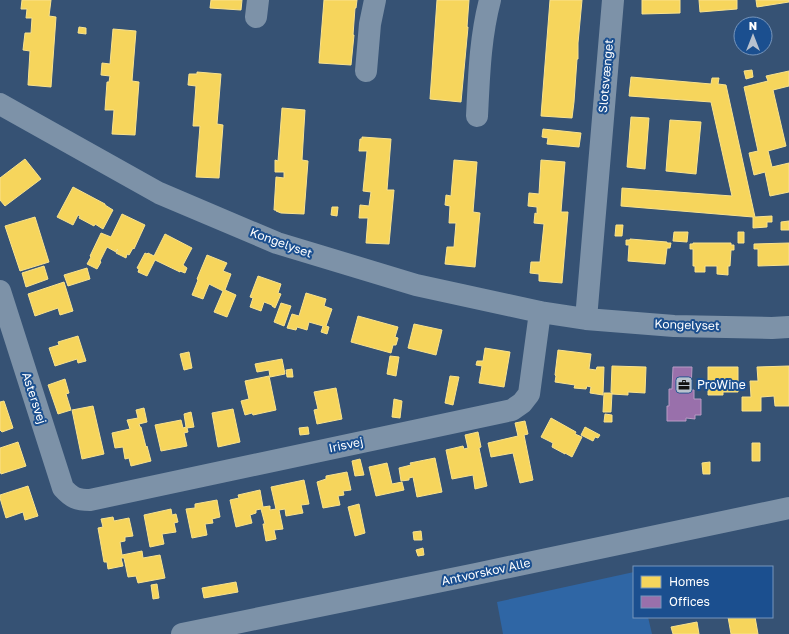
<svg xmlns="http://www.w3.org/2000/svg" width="789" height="634" font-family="'Golos Text',sans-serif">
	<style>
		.green { fill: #2f66a5 }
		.homes { fill: #f6d55c; stroke: #f9e28d }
		.offices { fill: #9970ab; stroke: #b89bc4 }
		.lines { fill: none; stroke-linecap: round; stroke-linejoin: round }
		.minor { stroke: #7d92a8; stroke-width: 22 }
		.labels { text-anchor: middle; stroke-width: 4; stroke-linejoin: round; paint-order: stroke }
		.street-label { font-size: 12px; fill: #fff; stroke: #1b4f8f }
		.poi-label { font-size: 12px; fill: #fff; stroke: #1b4f8f; text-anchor: start }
	</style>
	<rect width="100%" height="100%" fill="#365274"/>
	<path class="green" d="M 634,572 L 634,617 L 648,617 L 652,634 L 503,634 L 497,602 Z"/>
	<path class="homes" d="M 22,0 L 51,0 L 49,16 L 56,17 L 51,87 L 28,85 L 30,51 L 23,50 L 25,33 L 31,33 L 32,18 L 26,18 L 27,9 L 21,9 Z
		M 211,0 L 242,0 L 241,10 L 210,8 Z
		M 324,0 L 357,0 L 356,8 L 355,8 L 353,35 L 354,35 L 351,65 L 319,63 Z
		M 437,0 L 469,0 L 467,27 L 468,27 L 461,102 L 430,99 Z
		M 550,0 L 582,0 L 578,43 L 578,59 L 577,59 L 574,102 L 572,118 L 541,116 Z
		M 642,0 L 680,0 L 680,13 L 642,14 Z
		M 699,0 L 737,0 L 737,9 L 700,12 Z
		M 756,0 L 789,0 L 789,2 L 757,7 Z
		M 79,27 L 86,28 L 86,34 L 78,33 Z
		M 113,29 L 136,31 L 132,81 L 139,82 L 135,135 L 112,134 L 114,110 L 105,110 L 107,82 L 109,82 L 110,76 L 101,75 L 102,63 L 110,64 Z
		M 752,70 L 753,77 L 746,79 L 744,71 Z
		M 789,71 L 789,86 L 773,90 L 786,146 L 768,151 L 772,167 L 789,163 L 789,192 L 770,196 L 765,172 L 754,175 L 749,153 L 758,151 L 744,87 L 768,81 L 766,76 Z
		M 197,72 L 221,74 L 217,124 L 223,125 L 219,178 L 196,177 L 200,126 L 193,126 L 196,86 L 188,85 L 189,74 L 197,74 Z
		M 631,77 L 711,84 L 712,78 L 719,78 L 718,84 L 726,85 L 755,217 L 772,216 L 772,222 L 767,222 L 767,227 L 753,228 L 753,217 L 621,206 L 622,188 L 732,196 L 711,102 L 629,96 Z
		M 282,108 L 305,110 L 302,160 L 308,161 L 304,214 L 281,213 L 276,211 L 276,210 L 274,210 L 276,177 L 284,178 L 284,172 L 275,172 L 275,160 L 278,161 Z
		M 631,117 L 649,118 L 645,169 L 627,167 Z
		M 670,120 L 701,122 L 696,174 L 666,171 Z
		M 543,129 L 581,133 L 579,147 L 547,144 L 548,138 L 542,137 Z
		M 362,137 L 391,139 L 387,190 L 394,190 L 389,244 L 366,243 L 368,218 L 359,218 L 360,205 L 369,206 L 371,192 L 363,191 L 367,151 L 359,151 L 360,139 L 362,139 Z
		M 25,159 L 41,179 L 5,206 L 0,200 L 0,178 Z
		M 454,160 L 477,162 L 473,212 L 480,213 L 475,267 L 445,264 L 447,247 L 454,247 L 456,223 L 449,223 L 450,206 L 445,205 L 446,195 L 451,196 Z
		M 541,160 L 565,162 L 561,212 L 568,212 L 562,283 L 539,281 L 539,274 L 530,273 L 531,262 L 540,262 L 544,224 L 534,223 L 535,213 L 537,214 L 537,207 L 528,206 L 529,193 L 539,194 Z
		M 73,187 L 105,204 L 105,205 L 113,210 L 103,229 L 95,224 L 94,226 L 79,218 L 80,216 L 78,215 L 73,225 L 57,217 Z
		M 332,207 L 338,207 L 337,216 L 331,215 Z
		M 122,214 L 145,225 L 134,249 L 133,248 L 129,255 L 127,254 L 126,258 L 116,253 L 118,250 L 117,249 L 116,252 L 107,247 L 100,261 L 101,262 L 97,269 L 87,264 L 91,257 L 90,256 L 101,233 L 111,237 Z
		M 35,217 L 49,262 L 20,271 L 5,226 Z
		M 789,221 L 789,230 L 781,230 L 781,222 Z
		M 616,225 L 623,225 L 622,236 L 615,236 Z
		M 674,232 L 688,232 L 687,242 L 673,241 Z
		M 738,232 L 744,232 L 744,243 L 738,243 Z
		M 165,234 L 192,248 L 183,265 L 187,268 L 185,273 L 180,271 L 180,272 L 155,260 L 147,276 L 138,272 L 139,269 L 137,268 L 145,253 L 147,254 L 148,253 L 154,256 Z
		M 630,239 L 667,242 L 667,243 L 671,243 L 670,248 L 667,248 L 665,264 L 628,261 L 629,245 L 626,245 L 626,240 L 630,240 Z
		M 693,243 L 731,243 L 731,245 L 734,245 L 734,250 L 731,250 L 730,266 L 728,266 L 728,275 L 717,274 L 717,266 L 705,266 L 705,272 L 695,272 L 695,266 L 693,266 L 693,249 L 690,249 L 690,244 L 693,244 Z
		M 789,243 L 789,265 L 758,266 L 758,249 L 754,249 L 754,244 Z
		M 207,255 L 227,263 L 223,271 L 231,274 L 225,290 L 236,295 L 227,317 L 214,312 L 223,291 L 209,284 L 203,299 L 192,295 L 198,280 L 197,279 Z
		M 44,266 L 48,279 L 26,287 L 22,273 Z
		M 87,268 L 90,279 L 68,286 L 64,275 Z
		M 258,276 L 281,284 L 278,293 L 281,294 L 275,308 L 272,306 L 272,305 L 264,302 L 261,311 L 250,307 L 253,298 L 250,297 Z
		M 64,282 L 73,311 L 60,315 L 58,308 L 35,316 L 28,294 Z
		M 306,293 L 326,299 L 324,306 L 332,309 L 326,326 L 329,327 L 327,334 L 321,332 L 323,326 L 309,322 L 307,330 L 297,327 L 296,330 L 287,328 L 292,314 L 299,316 Z
		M 281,303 L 291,306 L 284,326 L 274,322 Z
		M 358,316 L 398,327 L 395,337 L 398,338 L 396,345 L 393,345 L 391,353 L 351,342 Z
		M 414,324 L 442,330 L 436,355 L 408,348 Z
		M 78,336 L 86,361 L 78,363 L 77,359 L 55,366 L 49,348 L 59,345 L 58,342 Z
		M 485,348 L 510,352 L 504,387 L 479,383 L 482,366 L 476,365 L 477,361 L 483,361 Z
		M 558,350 L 591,354 L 589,369 L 596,370 L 597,367 L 604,367 L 603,395 L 590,393 L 591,387 L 587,386 L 586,389 L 574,388 L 575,385 L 555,382 L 556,376 L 555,375 Z
		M 189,352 L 192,368 L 184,370 L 180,354 Z
		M 390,356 L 399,357 L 396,376 L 387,374 Z
		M 282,359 L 285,374 L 270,377 L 269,370 L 257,372 L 255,364 Z
		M 612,366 L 646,367 L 645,393 L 628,392 L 628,395 L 612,394 L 612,392 L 611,392 Z
		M 789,366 L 789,406 L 775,406 L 774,396 L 761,397 L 761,411 L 742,411 L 742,397 L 751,397 L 750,381 L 758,381 L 757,367 Z
		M 708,367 L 738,367 L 738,392 L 723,392 L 723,395 L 708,395 Z
		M 292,369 L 293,377 L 287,377 L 286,370 Z
		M 269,376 L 276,410 L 253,415 L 252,413 L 245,415 L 241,401 L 249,399 L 245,381 Z
		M 450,376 L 459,377 L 453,405 L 445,403 Z
		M 65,379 L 69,393 L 66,394 L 71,410 L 58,414 L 48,385 Z
		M 336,388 L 342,419 L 317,424 L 314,410 L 318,409 L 314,392 Z
		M 604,393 L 612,393 L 611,412 L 603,412 Z
		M 394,399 L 402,401 L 400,418 L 392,417 Z
		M 4,401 L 13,428 L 2,432 L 0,430 L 0,402 Z
		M 93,406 L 104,454 L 82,459 L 72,410 Z
		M 144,408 L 147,422 L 139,424 L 140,427 L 141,427 L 146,447 L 147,446 L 151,461 L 131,466 L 129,458 L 125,459 L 123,447 L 115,448 L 112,433 L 130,429 L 127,420 L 138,418 L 136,410 Z
		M 233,409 L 240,442 L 218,447 L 212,413 Z
		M 191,412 L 194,427 L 187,428 L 188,432 L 184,433 L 187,446 L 161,451 L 155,425 L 181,420 L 183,428 L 186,427 L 184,414 Z
		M 605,414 L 612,415 L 612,422 L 604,422 Z
		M 551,418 L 576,432 L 575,434 L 582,437 L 572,457 L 565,453 L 565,454 L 552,447 L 553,443 L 541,437 Z
		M 525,421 L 528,434 L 524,435 L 533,480 L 520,483 L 513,453 L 491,457 L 488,443 L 518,436 L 515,423 Z
		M 308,427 L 309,434 L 300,435 L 299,428 Z
		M 585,427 L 600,435 L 598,438 L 595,437 L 593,441 L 581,435 Z
		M 478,432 L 481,447 L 479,448 L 487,486 L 475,489 L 473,475 L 452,479 L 446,450 L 463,446 L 464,449 L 468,448 L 465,435 Z
		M 18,442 L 26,466 L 1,474 L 0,471 L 0,448 Z
		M 752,443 L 760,443 L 760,461 L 752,461 Z
		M 435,458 L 442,492 L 417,497 L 413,477 L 409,478 L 409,480 L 401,481 L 399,468 L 411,465 L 410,463 Z
		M 360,459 L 364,475 L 355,476 L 352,461 Z
		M 710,462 L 710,474 L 703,474 L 702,463 Z
		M 387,463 L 392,484 L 402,482 L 404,490 L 376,496 L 369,467 Z
		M 347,472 L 351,490 L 343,491 L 344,495 L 338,496 L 340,505 L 323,508 L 317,482 L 326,479 L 326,476 Z
		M 304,480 L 309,504 L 301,505 L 303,513 L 286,516 L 285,509 L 279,510 L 283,529 L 274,530 L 276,539 L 266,541 L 263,524 L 265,524 L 261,509 L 256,510 L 256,513 L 250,515 L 252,523 L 236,527 L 230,500 L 239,498 L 238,495 L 260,490 L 263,507 L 270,506 L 270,510 L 276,509 L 271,487 Z
		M 28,486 L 38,516 L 25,520 L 23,512 L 6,518 L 0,498 L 0,495 Z
		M 217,500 L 220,517 L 212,519 L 213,523 L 205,524 L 207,535 L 192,538 L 186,509 L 195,508 L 195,504 Z
		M 359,504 L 365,533 L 355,536 L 348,507 Z
		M 171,509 L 172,515 L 176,514 L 178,522 L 174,523 L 176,532 L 162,534 L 164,544 L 150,547 L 144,515 Z
		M 113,517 L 114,521 L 129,518 L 133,536 L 125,537 L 125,541 L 120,542 L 122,555 L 142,551 L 143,558 L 160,555 L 165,578 L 138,583 L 136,576 L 128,577 L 124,558 L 121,558 L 123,566 L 108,569 L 107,562 L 104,562 L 98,528 L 103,527 L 101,519 Z
		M 421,531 L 422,540 L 414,540 L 413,532 Z
		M 423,548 L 424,555 L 418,556 L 416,550 Z
		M 236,582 L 238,592 L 204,598 L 202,588 Z
		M 157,584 L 159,598 L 153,599 L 151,585 Z
		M 728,617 L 755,617 L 758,634 L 731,634 Z
		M 697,622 L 699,634 L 673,634 L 671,627 Z"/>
	<path class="offices" d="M 673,367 L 692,367 L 691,390 L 694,390 L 694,399 L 701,399 L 701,415 L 695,415 L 695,419 L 686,418 L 686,421 L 667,421 L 667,406 L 669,406 L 669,389 L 672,389 Z"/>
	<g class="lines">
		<path class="minor" d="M 256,17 L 258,0
			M 366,71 L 370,24 L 375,0
			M 0,104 L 159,193 L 277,243 L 416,285 L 540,312 L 586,319 L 674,326 L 772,328 L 789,327
			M 477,116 C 479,77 480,38 490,0
			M 0,291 L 63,488 C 72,498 77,500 90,500 L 512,410 L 522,403 L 529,394 L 540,312
			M 586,319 L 613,0
			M 182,634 L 476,574 L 789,508"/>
	</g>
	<defs>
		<g id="office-square" transform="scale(0.9)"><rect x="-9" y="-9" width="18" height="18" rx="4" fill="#b9c2ce" stroke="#1b4f8f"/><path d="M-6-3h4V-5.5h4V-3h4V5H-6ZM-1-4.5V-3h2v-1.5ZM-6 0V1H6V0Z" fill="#111"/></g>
	</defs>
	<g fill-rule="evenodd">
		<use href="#office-square" x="684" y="385"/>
	</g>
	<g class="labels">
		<g class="street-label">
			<text transform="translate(606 76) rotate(-85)" y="4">Slotsvænget</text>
			<text transform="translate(281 243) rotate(20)" y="4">Kongelyset</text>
			<text transform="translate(687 325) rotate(2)" y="4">Kongelyset</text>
			<text transform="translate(34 398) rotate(72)" y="4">Astersvej</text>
			<text transform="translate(346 445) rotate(-12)" y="4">Irisvej</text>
			<text transform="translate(486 572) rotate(-12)" y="4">Antvorskov Alle</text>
		</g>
		<g class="poi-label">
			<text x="697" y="389">ProWine</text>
		</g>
	</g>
	<rect x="633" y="566" width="140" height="52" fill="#1b4f8f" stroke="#7695bc"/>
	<rect x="641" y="576" width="20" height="12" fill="#f6d55c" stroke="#7695bc"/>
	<text x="669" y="586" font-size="12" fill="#ffffff">Homes</text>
	<rect x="641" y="596" width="20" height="12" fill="#9970ab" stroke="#7695bc"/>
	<text x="669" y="606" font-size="12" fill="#ffffff">Offices</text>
	<g transform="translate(753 36)"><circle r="19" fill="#1b4f8f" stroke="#7695bc"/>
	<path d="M0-3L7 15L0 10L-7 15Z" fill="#b9c2ce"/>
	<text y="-6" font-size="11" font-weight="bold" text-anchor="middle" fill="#ffffff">N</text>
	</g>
</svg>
